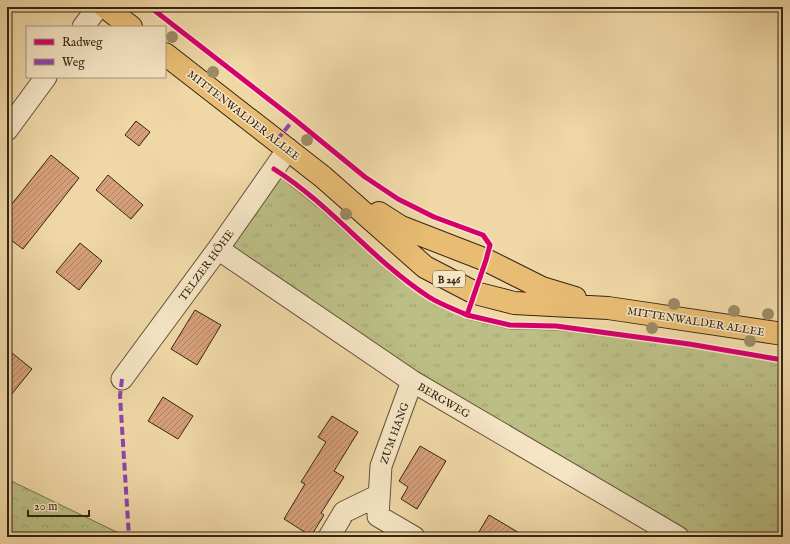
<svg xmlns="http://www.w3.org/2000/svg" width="790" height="544" font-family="'IM FELL English',serif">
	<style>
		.grass { fill: url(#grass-tufts); stroke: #78724c }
		.forest { fill: url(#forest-crowns); stroke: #78724c }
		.building { fill: url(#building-hatch); stroke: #352512 }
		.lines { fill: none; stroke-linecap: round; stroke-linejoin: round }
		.minor-casing { stroke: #645237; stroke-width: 23 }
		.major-casing { stroke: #352512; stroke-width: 24 }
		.minor { stroke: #f5e5c5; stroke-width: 21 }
		.major { stroke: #e8bc73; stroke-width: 22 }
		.quiet { stroke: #8e44ad; stroke-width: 4; stroke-dasharray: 8 4; stroke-linecap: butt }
		.cycleway-casing { stroke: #f5e5c5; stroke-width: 8 }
		.cycleway { stroke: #d6006c; stroke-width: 5 }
		.tree { fill: #9b8a65 }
		.labels { text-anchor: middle; stroke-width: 3; stroke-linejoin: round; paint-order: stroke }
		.shield { fill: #f5e5c5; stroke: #6f5f48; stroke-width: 1 }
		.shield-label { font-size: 10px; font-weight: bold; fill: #352512 }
		.street-label { font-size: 11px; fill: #352512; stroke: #f5e5c5 }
	</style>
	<defs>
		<pattern id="grass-tufts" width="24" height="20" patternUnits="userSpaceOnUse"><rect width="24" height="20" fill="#bbbe85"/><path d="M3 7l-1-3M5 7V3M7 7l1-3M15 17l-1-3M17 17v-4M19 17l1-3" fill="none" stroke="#a1a372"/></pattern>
		<pattern id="forest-crowns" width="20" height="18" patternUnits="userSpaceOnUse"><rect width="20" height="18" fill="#bbbe85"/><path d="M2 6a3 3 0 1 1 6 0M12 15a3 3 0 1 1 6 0" fill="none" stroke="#a1a372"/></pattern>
		<pattern id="building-hatch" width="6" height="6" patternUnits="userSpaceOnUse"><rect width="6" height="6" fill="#d7a07a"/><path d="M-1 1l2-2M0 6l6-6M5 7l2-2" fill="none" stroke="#af8263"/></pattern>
	</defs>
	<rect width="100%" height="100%" fill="#efd7a6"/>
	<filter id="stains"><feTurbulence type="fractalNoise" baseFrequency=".005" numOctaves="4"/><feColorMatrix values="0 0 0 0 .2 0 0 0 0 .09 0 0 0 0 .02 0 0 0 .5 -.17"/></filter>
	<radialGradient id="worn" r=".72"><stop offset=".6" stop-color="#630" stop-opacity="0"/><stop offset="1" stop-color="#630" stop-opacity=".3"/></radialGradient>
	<path class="grass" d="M 280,177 L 321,210 L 395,277 L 429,301 L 467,319 L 510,329 L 557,330 L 689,347 L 783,363 L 783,537 L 694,537 L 416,376 L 226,246 Z"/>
	<path class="forest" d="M 7,479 L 127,537 L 7,537 Z"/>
	<path class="building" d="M 136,121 L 150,132 L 139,146 L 125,135 Z
		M 51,155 L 79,178 L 23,249 L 7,237 L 7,210 Z
		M 108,175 L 143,205 L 131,219 L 96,190 Z
		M 80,243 L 102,261 L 79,290 L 56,272 Z
		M 195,310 L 221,325 L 197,365 L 171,349 Z
		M 7,349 L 32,369 L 7,400 Z
		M 163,397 L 193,416 L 178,439 L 148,421 Z
		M 332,416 L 358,432 L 334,471 L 344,477 L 321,513 L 324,515 L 311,536 L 284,519 L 305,484 L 301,482 L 326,442 L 318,437 Z
		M 420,446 L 446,461 L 417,509 L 401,499 L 408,487 L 399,481 Z
		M 489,515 L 526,537 L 476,537 Z"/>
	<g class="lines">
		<g class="minor-casing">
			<path id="minor" d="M 83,27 L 98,7
				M 7,130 L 46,77
				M 218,249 L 412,381 L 678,537
				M 122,379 L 218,249 L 288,149
				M 412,381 L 381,466 L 378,516 L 414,537
				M 329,537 L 344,512 L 379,495"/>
		</g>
		<g class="major-casing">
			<path id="major" d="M 105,7 L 131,27
				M 165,54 L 323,177 L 425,267 L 475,293 L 514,303 L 608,308 L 783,334
				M 379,213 L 401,227 L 486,260 L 542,288 L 575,298"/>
		</g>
		<use href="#minor" class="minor"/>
		<use href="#major" class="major"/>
		<path class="quiet" d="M 277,140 L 294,119
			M 122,379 L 120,396 L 129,537"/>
		<g class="cycleway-casing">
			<path id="cycleway" d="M 150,7 L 294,119 L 365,177 L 398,199 L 434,217 L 483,235 L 490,245 L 486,260 L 467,315 L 510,325 L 556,326 L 689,344 L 783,360
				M 274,169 C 331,205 372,260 429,297 C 440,304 454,309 467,315"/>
		</g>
		<use href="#cycleway" class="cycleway"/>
	</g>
	<g class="tree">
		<circle cx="172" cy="37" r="6"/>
		<circle cx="213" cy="72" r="6"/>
		<circle cx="307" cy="140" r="6"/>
		<circle cx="346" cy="214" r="6"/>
		<circle cx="674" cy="304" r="6"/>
		<circle cx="734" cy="311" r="6"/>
		<circle cx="768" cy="314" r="6"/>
		<circle cx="652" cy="328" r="6"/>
		<circle cx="750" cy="341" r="6"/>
	</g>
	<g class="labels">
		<rect class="shield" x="433" y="271" width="32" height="16" rx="3"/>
		<g class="shield-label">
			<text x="449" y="283">B 246</text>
		</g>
		<g class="street-label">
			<text transform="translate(244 115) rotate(38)" y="4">MITTENWALDER ALLEE</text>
			<text transform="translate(206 265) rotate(-54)" y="4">TELZER HÖHE</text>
			<text transform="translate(696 321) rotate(9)" y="4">MITTENWALDER ALLEE</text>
			<text transform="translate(444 400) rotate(30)" y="4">BERGWEG</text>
			<text transform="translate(394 433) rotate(-70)" y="4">ZUM HANG</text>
		</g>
	</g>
	<rect width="790" height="544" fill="none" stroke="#efd7a6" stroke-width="24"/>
	<rect x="8" y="8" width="774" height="528" fill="none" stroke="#352512" stroke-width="2"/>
	<rect x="12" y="12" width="766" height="520" fill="none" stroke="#352512"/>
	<rect x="26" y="26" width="140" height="52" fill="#f5e5c5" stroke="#a8987d"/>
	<rect x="34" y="39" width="20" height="6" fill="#d6006c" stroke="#a8987d"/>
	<text x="62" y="46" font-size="12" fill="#352512">Radweg</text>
	<rect x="34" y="59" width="20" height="6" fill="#8e44ad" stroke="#a8987d"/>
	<text x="62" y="66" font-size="12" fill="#352512">Weg</text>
	<path d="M28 510v6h61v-6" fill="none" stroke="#352512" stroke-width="2"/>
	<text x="34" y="510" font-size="12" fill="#352512" stroke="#f5e5c5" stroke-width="3" paint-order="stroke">20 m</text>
	<rect width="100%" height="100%" filter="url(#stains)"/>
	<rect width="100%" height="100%" fill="url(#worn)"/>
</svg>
